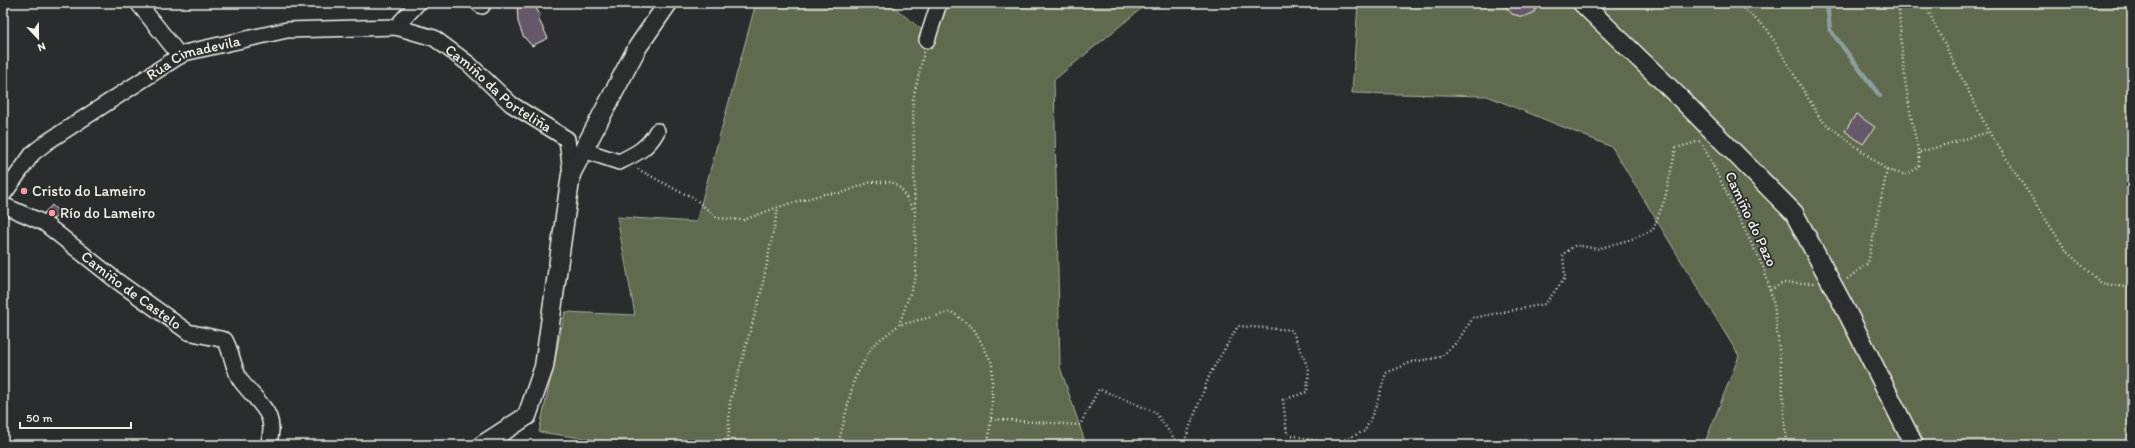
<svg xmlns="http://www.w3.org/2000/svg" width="2135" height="448" font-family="Itim,sans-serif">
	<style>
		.green { fill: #616a50; stroke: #aaae9c }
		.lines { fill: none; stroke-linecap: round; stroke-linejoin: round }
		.stream { stroke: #8d9e9e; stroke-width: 4.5 }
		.building { fill: #655968; stroke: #f4f1e8 }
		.minor-casing { stroke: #f4f1e8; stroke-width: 18 }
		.tertiary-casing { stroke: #f4f1e8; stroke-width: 21 }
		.path { stroke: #f4f1e8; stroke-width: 2.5; stroke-dasharray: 1 3; stroke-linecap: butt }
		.minor { stroke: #2a2d2e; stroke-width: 15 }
		.tertiary { stroke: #2a2d2e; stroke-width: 18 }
		.poi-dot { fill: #ff9aa2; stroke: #2a2d2e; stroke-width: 1.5 }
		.labels { text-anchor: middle; stroke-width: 3.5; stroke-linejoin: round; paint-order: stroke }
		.street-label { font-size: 15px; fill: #f4f1e8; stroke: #2a2d2e }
		.poi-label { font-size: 15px; fill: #f4f1e8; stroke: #2a2d2e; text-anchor: start }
	</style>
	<rect width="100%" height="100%" fill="#2a2d2e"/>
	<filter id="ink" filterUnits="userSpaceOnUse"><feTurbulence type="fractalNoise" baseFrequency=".025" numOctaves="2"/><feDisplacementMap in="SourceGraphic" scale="8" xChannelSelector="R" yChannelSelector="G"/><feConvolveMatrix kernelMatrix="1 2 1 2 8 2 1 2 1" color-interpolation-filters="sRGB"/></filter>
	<g filter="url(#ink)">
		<path class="green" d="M 756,3 L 889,3 L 934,40 L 945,3 L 1148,3 L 1054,80 L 1060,367 L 1086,445 L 632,445 L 539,432 L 565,312 L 635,315 L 617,217 L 696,222 Z
			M 1358,3 L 2132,3 L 2132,445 L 1704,445 L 1739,356 L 1612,147 L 1487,96 L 1352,93 Z"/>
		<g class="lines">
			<path class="stream" d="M 1827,3 L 1830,30 L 1880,96"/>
		</g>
		<path class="building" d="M 517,3 L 535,3 L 536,8 L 540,15 L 539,20 L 548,38 L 532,46 L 523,36 L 518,22 Z
			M 1502,3 L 1541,3 L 1533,13 L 1523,17 L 1512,14 Z
			M 1856,114 L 1875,127 L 1863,144 L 1845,131 Z
			M 52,205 L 60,213 L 54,219 L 44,213 Z"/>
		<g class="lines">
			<g class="minor-casing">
				<g id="minor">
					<path d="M 138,3 L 180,56"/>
					<path d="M 478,3 L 482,6"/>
					<path d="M 396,27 L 418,3"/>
					<path d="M 927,40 L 939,3"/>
					<path d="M 583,150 L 619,162 C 636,154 648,148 657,131"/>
					<path id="s1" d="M 3,195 L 33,153 L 47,142 L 184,53 L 287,30 L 396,27 L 434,38 L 469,64 L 511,104 L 567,139 L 571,174"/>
					<path id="s2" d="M 3,205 L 44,223 L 117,281 L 188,332 L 225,340 C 232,352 233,369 241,381 C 258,404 279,413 268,445"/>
				</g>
			</g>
			<g class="tertiary-casing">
				<path id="tertiary" d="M 1582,3 L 1681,99 L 1794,213 L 1848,314 L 1914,445
					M 482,445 L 527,416 L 544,367 L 571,174 L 637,48 L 668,3"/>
			</g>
			<path class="path" d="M 1737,3 L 1767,29 L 1821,120 L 1887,170 L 1906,175 L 1919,167 C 1920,148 1914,135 1911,116 C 1904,79 1900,41 1899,3
				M 1924,3 L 1989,132 L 2067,252 L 2101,283 L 2132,288
				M 924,52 L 913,99 L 916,276 L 899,325 L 952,312 L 974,329 L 992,363 L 992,407 L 988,445
				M 1703,145 L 1764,269 L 1774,305 L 1782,376 L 1786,445
				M 1920,152 L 1989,132
				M 638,169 L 680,192 L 693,197 L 717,218 L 744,220 L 778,207 L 824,194 L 842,193 L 871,182 L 892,182 L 901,189 L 914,211
				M 1847,279 L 1868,263 L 1887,170
				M 1770,290 L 1783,283 L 1814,283
				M 991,419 L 1080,425 L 1099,389 L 1155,412 L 1179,445
				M 728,445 L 730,402 L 761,293 L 778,208
				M 838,445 L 854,380 L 873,345 L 899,325
				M 1183,445 L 1210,374 L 1238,326 L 1292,330 L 1309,370 L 1307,392 L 1283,400 L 1287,434 L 1316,441 L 1317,445
				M 1341,445 L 1341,441 L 1365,431 L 1376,406 L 1386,373 L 1412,362 L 1441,357 L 1457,342 L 1473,318 L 1545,304 L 1565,278 L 1563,254 L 1576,245 L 1597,249 L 1632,239 L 1653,230 L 1665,198 L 1676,148 L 1700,141"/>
			<use href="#minor" class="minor"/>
			<use href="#tertiary" class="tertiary"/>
		</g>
	</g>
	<g class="poi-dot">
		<circle cx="24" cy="191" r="4"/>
		<circle cx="52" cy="213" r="4"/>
	</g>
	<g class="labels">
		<g class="street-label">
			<text dy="5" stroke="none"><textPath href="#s1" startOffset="240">Rúa Cimadevila</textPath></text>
			<text dy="5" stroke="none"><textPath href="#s1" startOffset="569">Camiño da Porteliña</textPath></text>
			<text transform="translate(1751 219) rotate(65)" y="5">Camiño do Pazo</text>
			<text dy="5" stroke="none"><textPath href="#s2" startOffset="155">Camiño de Castelo</textPath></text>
		</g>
		<g class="poi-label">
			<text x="32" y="196">Cristo do Lameiro</text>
			<text x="60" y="218">Río do Lameiro</text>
		</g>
	</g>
	<rect width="2135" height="448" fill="none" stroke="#2a2d2e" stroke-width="16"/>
	<rect x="8" y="8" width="2119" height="432" fill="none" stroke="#f4f1e8" stroke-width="1.5" filter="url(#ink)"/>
	<g transform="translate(38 38) rotate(158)" stroke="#2a2d2e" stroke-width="3" paint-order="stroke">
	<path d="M0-3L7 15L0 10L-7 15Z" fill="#f4f1e8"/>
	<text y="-6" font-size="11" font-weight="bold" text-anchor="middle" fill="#f4f1e8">N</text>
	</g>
	<path d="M20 422v6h111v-6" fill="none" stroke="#f4f1e8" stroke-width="2"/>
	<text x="26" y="422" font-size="12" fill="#f4f1e8" stroke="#2a2d2e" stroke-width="3" paint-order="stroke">50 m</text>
</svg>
